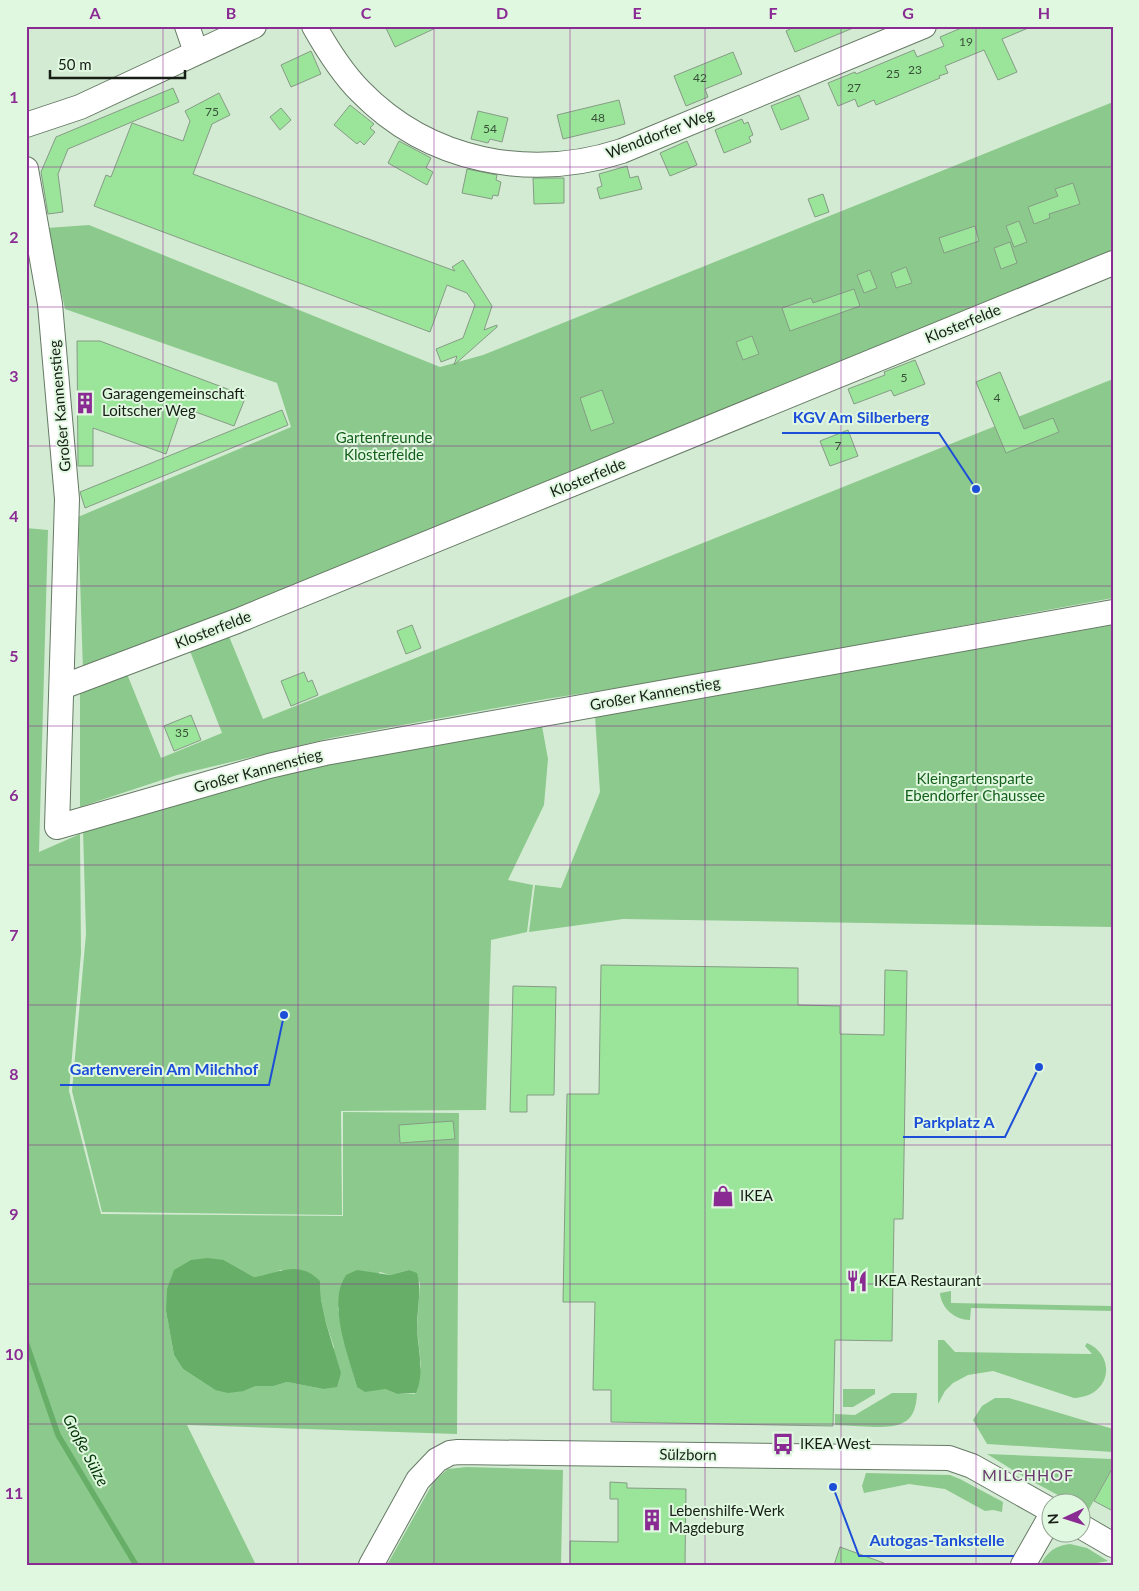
<svg xmlns="http://www.w3.org/2000/svg" width="1139" height="1591" font-family="Lato,sans-serif">
	<style>
		.green { fill: #8cc98c; fill-rule: evenodd }
		.water { fill: #67af68 }
		.lines { fill: none; stroke-linecap: round; stroke-linejoin: round }
		.stream { stroke: #67af68; stroke-width: 5.5 }
		.building { fill: #9be59b; stroke: #869b85 }
		.minor-casing { stroke: #667a65; stroke-width: 26 }
		.minor { stroke: #fff; stroke-width: 24 }
		.grid { fill: none; stroke: #8a2a93; stroke-width: 1; stroke-opacity: 0.55 }
		.labels { text-anchor: middle; stroke-width: 4; stroke-linejoin: round; paint-order: stroke }
		.number-label { font-size: 12px; fill: #375037 }
		.street-label { font-size: 15px; fill: #161e16; stroke: #e1f8e0 }
		.poi-label { font-size: 15px; fill: #161e16; stroke: #e1f8e0; text-anchor: start }
		.park-label { font-size: 15px; fill: #135f1b; stroke: #e1f8e0 }
		.water-label { font-size: 16px; font-style: italic; fill: #003505; stroke: #e1f8e0 }
		.neighbourhood-label { font-size: 16px; letter-spacing: 1px; fill: #6a3a6e; stroke: #e1f8e0 }
		.leader { fill: none; stroke: #1d4ed8; stroke-width: 2 }
		.callout-dot { fill: #1d4ed8; stroke: #e1f8e0; stroke-width: 2 }
		.callout-label { font-size: 16px; text-anchor: middle; font-weight: bold; fill: #1d4ed8; stroke: #e1f8e0; stroke-width: 4; stroke-linejoin: round; paint-order: stroke }
		.neatline { fill: none; stroke: #8a2a93; stroke-width: 2 }
		.grid-label { font-size: 16px; text-anchor: middle; font-weight: bold; fill: #8a2a93 }
	</style>
	<rect width="100%" height="100%" fill="#d4ebd3"/>
	<path class="green" d="M 1113,102 L 1113,253 L 83,671 L 78,517 L 291,427 L 277,383 L 65,309 L 47,228 L 89,225 L 440,367 L 483,355 Z
		M 1113,379 L 1113,598 L 650,683 L 546,699 L 331,738 L 177,775 L 80,807 L 80,684 L 125,669 L 161,758 L 222,733 L 188,646 L 226,629 L 263,719 Z
		M 26,528 L 48,530 L 39,852 L 80,834 L 81,953 L 69,1091 L 101,1214 L 343,1216 L 343,1112 L 459,1113 L 457,1434 L 187,1425 L 256,1565 L 26,1564 ZM 224,1260 L 254,1277 L 267,1275 L 281,1270 L 320,1281 L 321,1299 L 326,1323 L 334,1347 L 323,1389 L 287,1382 L 274,1386 L 256,1386 L 244,1391 L 215,1390 L 183,1369 L 174,1355 L 166,1311 ZM 409,1270 L 420,1283 L 417,1328 L 421,1366 L 415,1394 L 397,1394 L 385,1389 L 357,1387 L 344,1341 L 338,1308 L 380,1272 L 390,1275 Z
		M 1113,625 L 1113,927 L 623,919 L 529,932 L 535,885 L 561,888 L 600,792 L 595,716 Z
		M 542,726 L 548,759 L 544,805 L 508,880 L 533,885 L 527,932 L 491,940 L 486,1110 L 341,1111 L 342,1215 L 102,1212 L 72,1091 L 86,934 L 83,830 L 245,782 L 352,759 Z
		M 951,1291 L 951,1303 L 1113,1306 L 1113,1311 L 971,1308 L 970,1320 C 955,1320 941,1308 940,1293 Z
		M 938,1340 L 944,1340 L 955,1352 L 1092,1354 L 1085,1346 L 1087,1343 C 1117,1356 1111,1397 1074,1398 L 993,1371 L 968,1375 L 953,1383 L 945,1391 L 938,1404 Z
		M 843,1389 L 875,1389 L 875,1394 L 853,1407 L 843,1407 Z
		M 892,1393 L 917,1393 C 916,1423 902,1427 875,1427 C 861,1426 848,1426 835,1425 L 835,1414 L 855,1415 Z
		M 995,1398 L 1009,1398 L 1113,1429 L 1113,1452 L 987,1444 L 973,1420 L 982,1406 Z
		M 987,1454 L 1113,1459 L 1113,1473 L 1110,1472 L 1088,1511 L 1082,1508 L 1082,1504 L 1073,1503 L 1024,1477 Z
		M 466,1467 L 563,1470 L 561,1565 L 387,1565 L 434,1481 L 448,1469 Z
		M 866,1473 L 950,1475 L 960,1479 L 1003,1502 L 1002,1512 L 993,1510 L 985,1511 L 945,1489 L 909,1484 L 864,1493 L 862,1486 Z
		M 1070,1544 L 1087,1548 L 1108,1561 L 1085,1565 L 1040,1565 C 1047,1552 1056,1545 1070,1544 Z"/>
	<path class="water" d="M 207,1258 L 224,1260 L 254,1277 C 280,1273 298,1259 320,1281 L 321,1299 L 326,1323 L 341,1373 L 337,1387 L 323,1389 L 287,1382 L 274,1386 L 256,1386 L 244,1391 L 228,1393 L 215,1390 L 183,1369 L 174,1355 L 166,1311 L 167,1289 L 174,1270 L 191,1260 Z
		M 357,1270 L 390,1275 L 409,1270 L 417,1273 C 422,1291 417,1309 417,1328 C 418,1351 425,1372 416,1393 L 397,1394 L 385,1389 L 365,1392 L 357,1387 C 349,1358 335,1324 339,1293 C 340,1286 343,1280 346,1275 Z"/>
	<g class="lines">
		<path class="stream" d="M 26,1342 L 58,1435 L 136,1565"/>
	</g>
	<path class="building" d="M 385,26 L 440,26 L 395,47 Z
		M 796,26 L 858,26 L 795,52 L 786,31 Z
		M 966,26 L 1033,26 L 1002,39 L 1017,72 L 998,80 L 984,50 L 945,66 L 948,73 L 939,76 L 940,78 L 876,105 L 874,100 L 858,107 L 855,99 L 838,106 L 828,83 L 855,72 L 856,74 L 914,50 L 917,57 L 944,46 L 940,37 Z
		M 311,51 L 321,74 L 291,87 L 281,65 Z
		M 733,52 L 742,74 L 705,89 L 708,97 L 686,106 L 674,76 Z
		M 173,88 L 179,102 L 68,149 L 58,174 L 63,212 L 48,214 L 41,172 L 56,137 Z
		M 219,93 L 230,115 L 212,124 L 193,174 L 455,271 L 452,267 L 463,260 L 492,306 L 484,330 L 497,325 L 497,327 L 454,365 L 457,356 L 441,362 L 436,349 L 463,338 L 475,305 L 467,293 L 447,285 L 430,332 L 94,206 L 106,175 L 111,177 L 132,123 L 183,141 L 190,121 L 185,111 Z
		M 799,95 L 809,119 L 781,130 L 771,106 Z
		M 619,100 L 625,124 L 563,139 L 557,115 Z
		M 350,105 L 374,124 L 370,128 L 375,132 L 364,145 L 360,141 L 357,144 L 334,125 Z
		M 281,108 L 291,120 L 280,130 L 270,117 Z
		M 478,111 L 508,118 L 502,142 L 490,139 L 488,143 L 471,139 Z
		M 742,119 L 744,124 L 748,122 L 753,135 L 749,137 L 751,142 L 724,153 L 715,130 Z
		M 399,141 L 431,158 L 426,168 L 433,172 L 427,185 L 388,163 Z
		M 687,141 L 697,165 L 670,176 L 660,153 Z
		M 627,166 L 630,178 L 638,176 L 642,189 L 600,199 L 597,188 L 602,186 L 599,174 Z
		M 467,169 L 497,175 L 496,180 L 501,182 L 498,196 L 493,195 L 492,199 L 462,193 Z
		M 533,178 L 564,178 L 564,203 L 534,204 Z
		M 1073,183 L 1080,204 L 1049,214 L 1050,218 L 1034,224 L 1028,207 L 1058,196 L 1055,189 Z
		M 823,194 L 829,212 L 815,217 L 808,199 Z
		M 1019,221 L 1027,242 L 1014,247 L 1006,226 Z
		M 975,226 L 979,241 L 944,253 L 939,238 Z
		M 1010,242 L 1017,263 L 1001,269 L 994,248 Z
		M 906,267 L 912,283 L 896,288 L 891,273 Z
		M 870,270 L 877,288 L 864,293 L 857,275 Z
		M 854,289 L 860,306 L 790,331 L 782,308 L 811,298 L 813,303 Z
		M 752,336 L 759,354 L 743,360 L 736,342 Z
		M 77,341 L 100,341 L 246,396 L 234,426 L 182,407 L 166,454 L 93,428 L 93,466 L 78,466 Z
		M 915,360 L 925,384 L 894,396 L 891,390 L 854,404 L 848,389 L 885,375 L 884,372 Z
		M 1000,372 L 1024,429 L 1053,418 L 1059,432 L 1006,453 L 976,382 Z
		M 602,390 L 614,423 L 591,431 L 580,398 Z
		M 282,410 L 288,425 L 85,508 L 80,492 Z
		M 848,430 L 858,456 L 830,466 L 820,441 Z
		M 412,625 L 421,648 L 406,654 L 397,631 Z
		M 304,672 L 308,682 L 312,680 L 318,695 L 291,706 L 281,681 Z
		M 191,715 L 201,740 L 174,751 L 164,726 Z
		M 601,965 L 798,968 L 798,1005 L 840,1006 L 840,1034 L 884,1035 L 885,970 L 907,971 L 903,1219 L 894,1219 L 892,1341 L 835,1340 L 833,1426 L 611,1422 L 611,1390 L 593,1390 L 595,1302 L 563,1302 L 567,1094 L 599,1094 Z
		M 513,986 L 556,987 L 554,1095 L 527,1095 L 527,1112 L 510,1112 Z
		M 453,1121 L 455,1139 L 400,1143 L 399,1125 Z
		M 1113,1467 L 1113,1511 L 1094,1501 Z
		M 610,1482 L 627,1483 L 627,1488 L 686,1489 L 685,1565 L 570,1565 L 570,1541 L 618,1542 L 618,1499 L 610,1499 Z
		M 840,1547 L 884,1563 L 884,1565 L 834,1565 Z"/>
	<g class="lines">
		<g class="minor-casing">
			<path id="minor" d="M 187,26 L 196,52
				M 314,26 C 327,49 341,72 360,91 C 429,162 530,181 622,151 L 924,26
				M 26,125 L 80,107 L 254,26
				M 26,169 L 50,304 L 67,499 L 57,827 L 269,766 L 325,753 L 1113,612
				M 62,687 L 237,621 L 1113,263
				M 1082,1527 L 1113,1545
				M 371,1565 L 418,1480 L 437,1460 L 450,1453 L 458,1452 L 949,1458 L 972,1466 L 1052,1511
				M 1023,1565 L 1052,1514"/>
		</g>
		<use href="#minor" class="minor"/>
	</g>
	<path class="grid" d="M 163,26 L 163,1565M 298,26 L 298,1565M 434,26 L 434,1565M 570,26 L 570,1565M 705,26 L 705,1565M 841,26 L 841,1565M 976,26 L 976,1565M 26,167 L 1113,167M 26,307 L 1113,307M 26,446 L 1113,446M 26,586 L 1113,586M 26,726 L 1113,726M 26,865 L 1113,865M 26,1005 L 1113,1005M 26,1145 L 1113,1145M 26,1284 L 1113,1284M 26,1424 L 1113,1424"/>
	<defs>
		<g id="building-bare" transform="scale(1.725)"><path d="M-4-6H4V6H1V3H-1V6H-4ZM-2.5-4.3h1.7v1.8h-1.7ZM.8-4.3h1.7v1.8H.8ZM-2.5-1h1.7V.8h-1.7ZM.8-1h1.7V.8H.8Z" fill="#8a2a93" stroke="#e1f8e0" stroke-width="2.5" paint-order="stroke"/></g>
		<g id="shop-bare" transform="scale(1.725)"><path d="M-5-2.5h2.3a2.7 3.5 0 0 1 5.4 0H5L5.5 6h-11ZM-1.5-2.5h3a1.5 2.3 0 0 0-3 0Z" fill="#8a2a93" stroke="#e1f8e0" stroke-width="2.5" paint-order="stroke"/></g>
		<g id="restaurant-bare" transform="scale(1.725)"><path d="M-5-6h1v4h1v-4h1v4h1v-4h1v5L-1.5 .5V6h-2V.5L-5-1ZM5-6V6H3V1.5H1.5Q1.5-4 5-6Z" fill="#8a2a93" stroke="#e1f8e0" stroke-width="2.5" paint-order="stroke"/></g>
		<g id="bus-bare" transform="scale(1.725)"><path d="M-5-6H5V4H4V6H2V4H-2V6H-4V4H-5ZM-3.5-4V0h7V-4ZM-3.5 1.2v1.5H-2V1.2ZM2 1.2v1.5H3.5V1.2Z" fill="#8a2a93" stroke="#e1f8e0" stroke-width="2.5" paint-order="stroke"/></g>
	</defs>
	<g fill-rule="evenodd">
		<use href="#building-bare" x="85" y="403"/>
		<use href="#shop-bare" x="723" y="1196"/>
		<use href="#restaurant-bare" x="857" y="1281"/>
		<use href="#bus-bare" x="783" y="1444"/>
		<use href="#building-bare" x="652" y="1520"/>
	</g>
	<g class="labels">
		<g class="number-label">
			<text x="966" y="46">19</text>
			<text x="915" y="74">23</text>
			<text x="893" y="78">25</text>
			<text x="700" y="82">42</text>
			<text x="854" y="92">27</text>
			<text x="212" y="116">75</text>
			<text x="598" y="122">48</text>
			<text x="490" y="133">54</text>
			<text x="904" y="382">5</text>
			<text x="997" y="402">4</text>
			<text x="838" y="450">7</text>
			<text x="182" y="737">35</text>
		</g>
		<g class="street-label">
			<text transform="translate(660 134) rotate(-21)" y="5">Wenddorfer Weg</text>
			<text transform="translate(963 324) rotate(-22)" y="5">Klosterfelde</text>
			<text transform="translate(60 406) rotate(-95)" y="5">Großer Kannenstieg</text>
			<text transform="translate(588 478) rotate(-22)" y="5">Klosterfelde</text>
			<text transform="translate(213 630) rotate(-21)" y="5">Klosterfelde</text>
			<text transform="translate(655 694) rotate(-10)" y="5">Großer Kannenstieg</text>
			<text transform="translate(258 771) rotate(-15)" y="5">Großer Kannenstieg</text>
			<text transform="translate(688 1455) rotate(1)" y="5">Sülzborn</text>
		</g>
		<g class="poi-label">
			<text x="102" y="399">Garagengemeinschaft<tspan x="102" dy="17">Loitscher Weg</tspan></text>
			<text x="740" y="1201">IKEA</text>
			<text x="874" y="1286">IKEA Restaurant</text>
			<text x="800" y="1449">IKEA West</text>
			<text x="669" y="1516">Lebenshilfe-Werk<tspan x="669" dy="17">Magdeburg</tspan></text>
		</g>
		<g class="park-label">
			<text x="384" y="443">Gartenfreunde<tspan x="384" dy="17">Klosterfelde</tspan></text>
			<text x="975" y="784">Kleingartensparte<tspan x="975" dy="17">Ebendorfer Chaussee</tspan></text>
		</g>
		<g class="water-label">
			<text transform="translate(86 1450) rotate(62)" y="6">Große Sülze</text>
		</g>
		<g class="neighbourhood-label">
			<text x="1028" y="1481">MILCHHOF</text>
		</g>
	</g>
	<path class="leader" d="M976 489L939 433H782M284 1015L269 1085H60M1039 1067L1005 1137H903M833 1487L859 1556H1014"/>
	<g class="callout-dot">
		<circle cx="976" cy="489" r="5"/>
		<circle cx="284" cy="1015" r="5"/>
		<circle cx="1039" cy="1067" r="5"/>
		<circle cx="833" cy="1487" r="5"/>
	</g>
	<g class="callout-label">
		<text x="861" y="423">KGV Am Silberberg</text>
		<text x="164" y="1075">Gartenverein Am Milchhof</text>
		<text x="954" y="1128">Parkplatz A</text>
		<text x="937" y="1546">Autogas-Tankstelle</text>
	</g>
	<rect width="1139" height="1591" fill="none" stroke="#e1f8e0" stroke-width="55"/>
	<g transform="translate(1066 1518) rotate(266)"><circle r="24" fill="#e1f8e0" stroke="#90a18f"/>
	<path d="M0-4L9 19L0 12L-9 19Z" fill="#8a2a93"/>
	<text y="-8" font-size="14" font-weight="bold" text-anchor="middle" fill="#161e16">N</text>
	</g>
	<path d="M50 70v8h135v-8" fill="none" stroke="#161e16" stroke-width="2.5"/>
	<text x="58" y="70" font-size="15" fill="#161e16" stroke="#e1f8e0" stroke-width="4" paint-order="stroke">50 m</text>
	<rect x="28" y="28" width="1084" height="1536" class="neatline"/>
	<g class="grid-label">
		<text x="95" y="19">A</text>
		<text x="231" y="19">B</text>
		<text x="366" y="19">C</text>
		<text x="502" y="19">D</text>
		<text x="637" y="19">E</text>
		<text x="773" y="19">F</text>
		<text x="908" y="19">G</text>
		<text x="1044" y="19">H</text>
		<text x="14" y="103">1</text>
		<text x="14" y="243">2</text>
		<text x="14" y="382">3</text>
		<text x="14" y="522">4</text>
		<text x="14" y="662">5</text>
		<text x="14" y="801">6</text>
		<text x="14" y="941">7</text>
		<text x="14" y="1080">8</text>
		<text x="14" y="1220">9</text>
		<text x="14" y="1360">10</text>
		<text x="14" y="1499">11</text>
	</g>
</svg>
